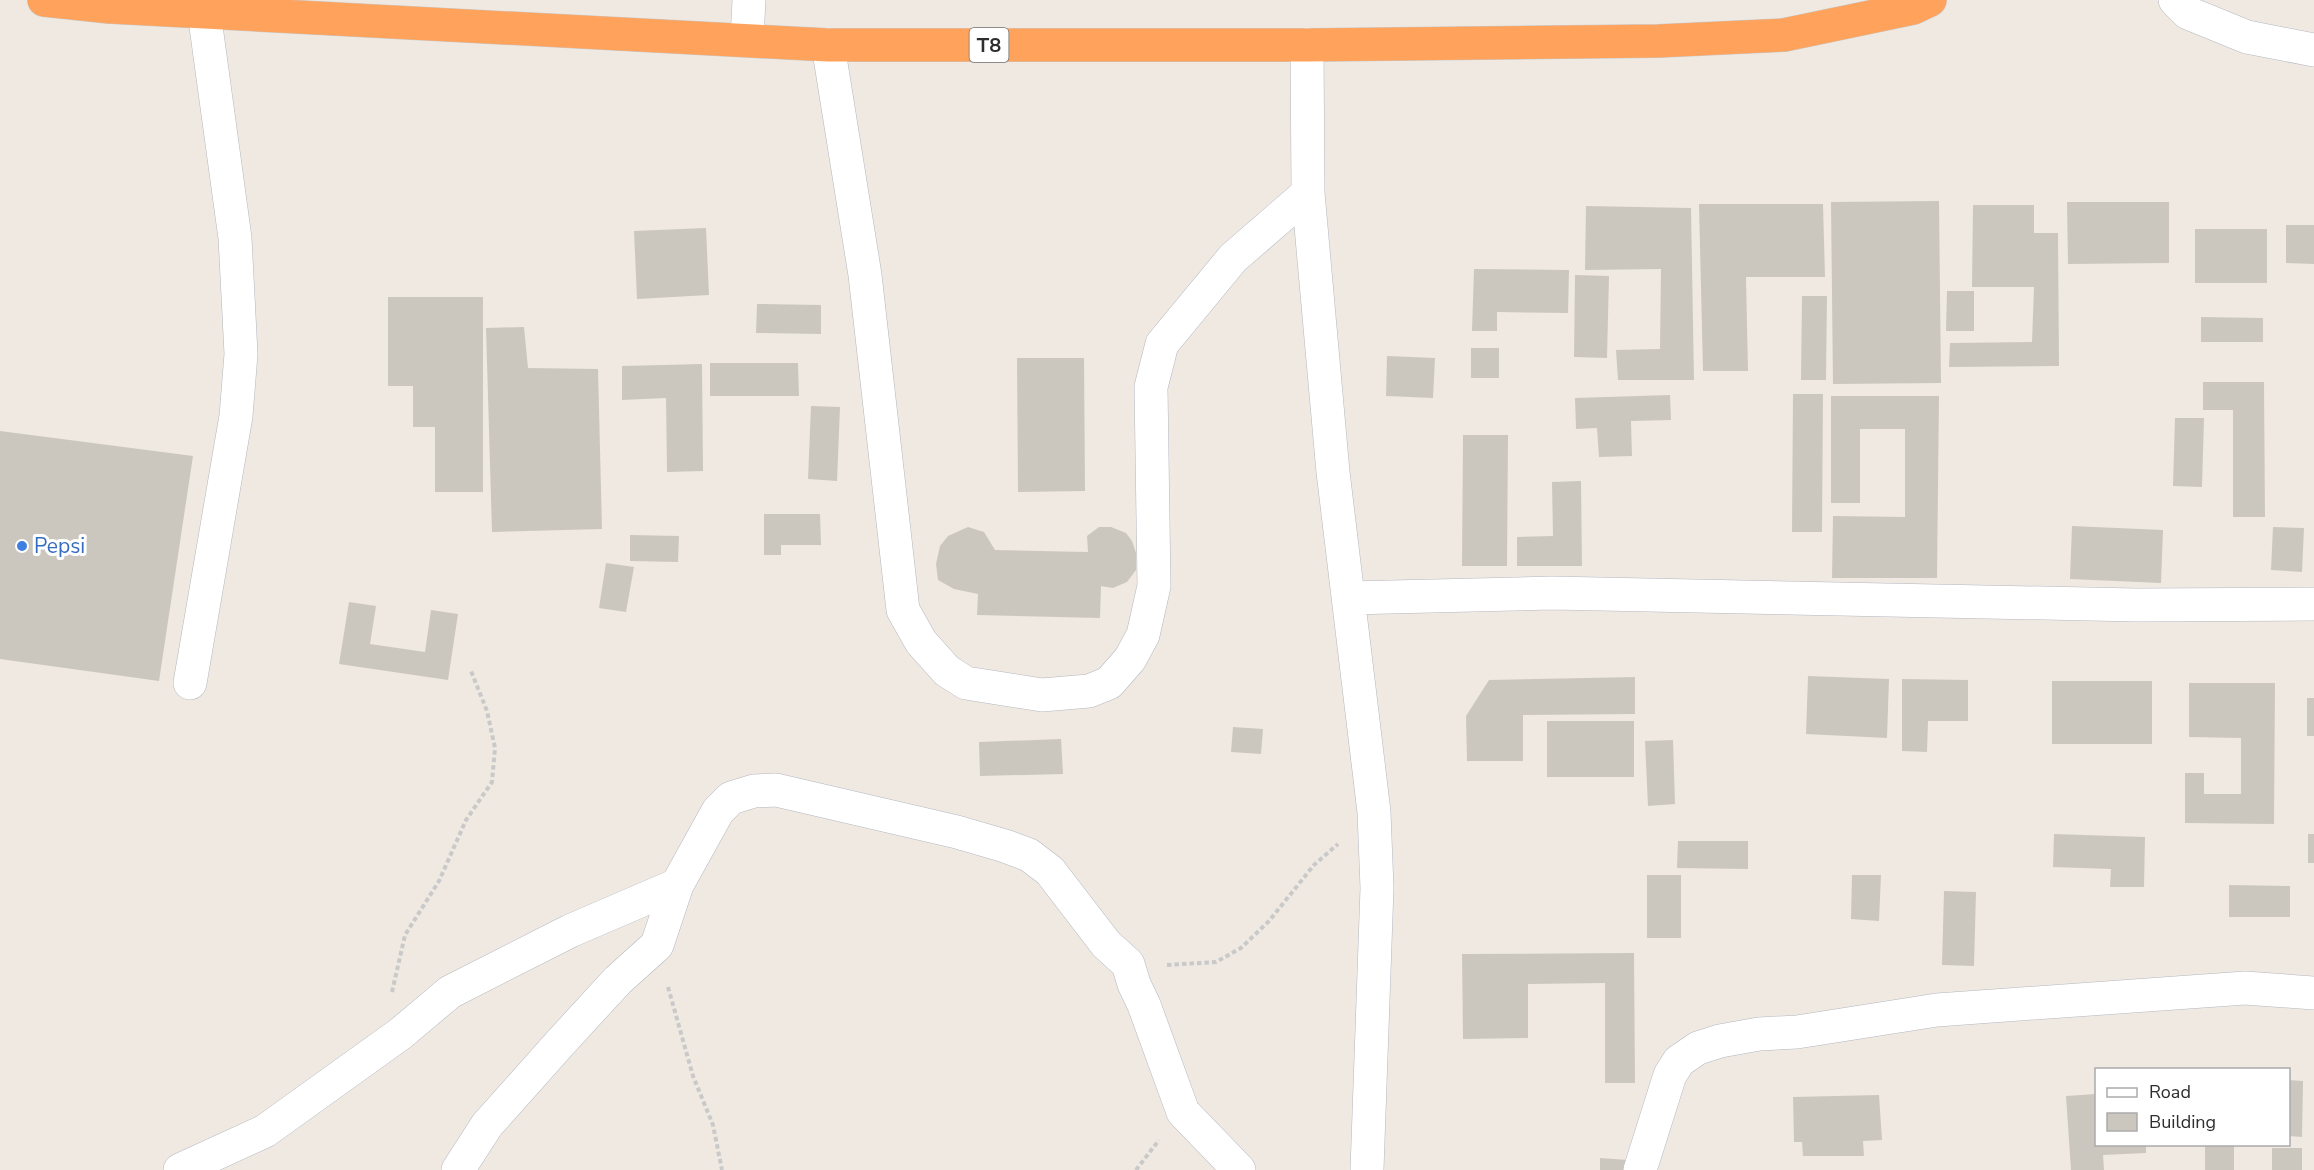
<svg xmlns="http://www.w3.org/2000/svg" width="2314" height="1170" font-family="'Nunito Sans',sans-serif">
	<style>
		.building { fill: #cbc7bf }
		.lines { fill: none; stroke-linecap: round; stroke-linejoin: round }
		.minor-casing { stroke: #b4b7c1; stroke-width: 34 }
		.highway-casing { stroke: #c9c9c9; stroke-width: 34 }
		.path { stroke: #c9c9c9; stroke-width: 4; stroke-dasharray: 4.5 3; stroke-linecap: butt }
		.minor { stroke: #fff; stroke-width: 33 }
		.highway { stroke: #ffa35c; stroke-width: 33 }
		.shop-dot { fill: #3f7fe0; stroke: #fff; stroke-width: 2 }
		.labels { text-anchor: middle; stroke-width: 6; stroke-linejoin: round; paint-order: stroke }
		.shield { fill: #fff; stroke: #6d6d6d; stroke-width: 1.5 }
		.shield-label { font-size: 20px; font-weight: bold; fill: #2e2e2e }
		.shop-label { font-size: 21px; fill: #366cbe; stroke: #fff; text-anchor: start }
	</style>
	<rect width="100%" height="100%" fill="#efe9e1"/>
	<path class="building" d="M 1939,201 L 1941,383 L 1833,384 L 1831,202 Z
		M 2067,202 L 2169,202 L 2169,263 L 2068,264 Z
		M 1699,204 L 1823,204 L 1825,277 L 1746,277 L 1748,371 L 1703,371 Z
		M 1973,205 L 2034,205 L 2034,233 L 2058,233 L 2059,366 L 1949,367 L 1950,343 L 2032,342 L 2034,287 L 1972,287 Z
		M 1586,206 L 1691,208 L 1694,380 L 1618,380 L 1616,350 L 1660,349 L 1661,269 L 1585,270 Z
		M 2286,225 L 2314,225 L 2314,264 L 2286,263 Z
		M 706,228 L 709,295 L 637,299 L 634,231 Z
		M 2195,229 L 2267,229 L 2267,283 L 2195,283 Z
		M 1474,269 L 1569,270 L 1568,313 L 1497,312 L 1497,331 L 1472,331 Z
		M 1575,275 L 1609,276 L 1607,358 L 1574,357 Z
		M 1947,291 L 1974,291 L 1974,331 L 1946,331 Z
		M 1802,296 L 1827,296 L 1826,380 L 1801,380 Z
		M 388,297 L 483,297 L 483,492 L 435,492 L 435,427 L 413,427 L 413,386 L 388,386 Z
		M 757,304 L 821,305 L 821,334 L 756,333 Z
		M 2201,317 L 2263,318 L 2263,342 L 2201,342 Z
		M 524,327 L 528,368 L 598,369 L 602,529 L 492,532 L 486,328 Z
		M 1471,348 L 1499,348 L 1499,378 L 1471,378 Z
		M 1387,356 L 1435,358 L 1433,398 L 1386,396 Z
		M 1017,358 L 1084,358 L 1085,491 L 1018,492 Z
		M 710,363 L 798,363 L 799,396 L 710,396 Z
		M 702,364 L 703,471 L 667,472 L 666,398 L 622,400 L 622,366 Z
		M 2203,382 L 2264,382 L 2265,517 L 2233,517 L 2233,410 L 2203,410 Z
		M 1793,394 L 1823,394 L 1822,532 L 1792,532 Z
		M 1670,395 L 1671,420 L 1631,421 L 1632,456 L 1599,457 L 1597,428 L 1576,429 L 1575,398 Z
		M 1831,396 L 1939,396 L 1937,578 L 1832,578 L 1833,516 L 1905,517 L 1905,429 L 1860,429 L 1860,503 L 1831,503 Z
		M 811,406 L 840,407 L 837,481 L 808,479 Z
		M 2175,418 L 2204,418 L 2202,487 L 2173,486 Z
		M 0,431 L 193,456 L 159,681 L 0,659 Z
		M 1463,435 L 1508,435 L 1507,566 L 1462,566 Z
		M 1581,481 L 1582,566 L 1517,566 L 1517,537 L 1553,536 L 1552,482 Z
		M 764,514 L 820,514 L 821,545 L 781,545 L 781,555 L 764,555 Z
		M 2072,526 L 2163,530 L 2161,583 L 2070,579 Z
		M 968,527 L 984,532 L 995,550 L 1088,552 L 1087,536 L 1099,527 L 1111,527 L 1126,533 L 1132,541 L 1136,553 L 1136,570 L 1127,582 L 1113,588 L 1101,586 L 1100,618 L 977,615 L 978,594 L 954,589 L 938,580 L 936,564 L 940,546 L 948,536 Z
		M 2273,527 L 2304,528 L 2302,572 L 2271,570 Z
		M 630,535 L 679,536 L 678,562 L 630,561 Z
		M 606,563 L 634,567 L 626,612 L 599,608 Z
		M 349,602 L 376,606 L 370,644 L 425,652 L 431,610 L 458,614 L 448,680 L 339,664 Z
		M 1808,676 L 1889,679 L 1887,738 L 1806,734 Z
		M 1635,677 L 1635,714 L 1523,715 L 1523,761 L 1467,761 L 1466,716 L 1489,680 Z
		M 1902,679 L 1968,680 L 1968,721 L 1928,721 L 1927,752 L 1902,751 Z
		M 2052,681 L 2152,681 L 2152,744 L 2052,744 Z
		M 2189,683 L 2275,683 L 2274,824 L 2185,823 L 2185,773 L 2204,773 L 2204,794 L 2241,794 L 2241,738 L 2189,737 Z
		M 2307,698 L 2314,698 L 2314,736 L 2307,736 Z
		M 1547,721 L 1634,721 L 1634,777 L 1547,777 Z
		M 1233,727 L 1263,729 L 1261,754 L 1231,752 Z
		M 1061,739 L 1063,774 L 980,776 L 979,742 Z
		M 1673,740 L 1675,804 L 1648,806 L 1645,741 Z
		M 2054,834 L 2145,837 L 2144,887 L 2110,887 L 2111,869 L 2053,867 Z
		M 2308,834 L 2314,834 L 2314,863 L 2308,863 Z
		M 1678,841 L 1748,841 L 1748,869 L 1677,868 Z
		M 1647,875 L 1681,875 L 1681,938 L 1647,938 Z
		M 1852,875 L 1881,875 L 1879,921 L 1851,919 Z
		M 2229,885 L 2290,886 L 2290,917 L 2229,917 Z
		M 1944,891 L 1976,892 L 1974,966 L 1942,965 Z
		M 1634,953 L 1635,1083 L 1605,1083 L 1605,983 L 1528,984 L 1528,1038 L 1463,1039 L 1462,954 Z
		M 2288,1080 L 2303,1081 L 2302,1137 L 2288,1136 Z
		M 2096,1094 L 2096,1144 L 2146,1144 L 2146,1153 L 2103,1155 L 2104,1170 L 2071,1170 L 2066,1096 Z
		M 1879,1095 L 1882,1140 L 1863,1141 L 1864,1156 L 1803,1156 L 1802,1142 L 1794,1142 L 1793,1097 Z
		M 2205,1145 L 2234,1145 L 2234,1170 L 2205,1170 Z
		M 2272,1148 L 2302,1148 L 2302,1170 L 2272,1170 Z
		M 1600,1158 L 1628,1160 L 1628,1170 L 1600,1170 Z"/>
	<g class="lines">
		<g class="minor-casing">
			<path id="minor" d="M 2175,0 L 2188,13 L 2247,37 L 2314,50
				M 747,39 L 749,0
				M 828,45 L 865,275 L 903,610 L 921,642 L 947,671 L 966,683 L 1042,695 L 1089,691 L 1109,683 L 1130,659 L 1143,635 L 1154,586 L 1151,387 L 1162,344 L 1233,258 L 1308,193
				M 1307,45 L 1308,193 L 1333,472 L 1374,812 L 1377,888 L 1367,1170
				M 1349,598 L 1552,593 L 2136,605 L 2314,604
				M 190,683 L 236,416 L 241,354 L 235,238 L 204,12 L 200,0
				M 180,1170 L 265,1131 L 400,1034 L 450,992 L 570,931 L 677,885 L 718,811 L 731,798 L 754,791 L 776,790 L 957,832 L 1005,846 L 1029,855 L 1050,871 L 1106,944 L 1128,964 L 1134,984 L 1144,1005 L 1183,1112 L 1239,1170
				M 458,1170 L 487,1125 L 561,1042 L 618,980 L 657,945 L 677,885
				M 1640,1170 L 1670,1075 L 1679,1061 L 1698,1048 L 1720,1041 L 1759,1034 L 1797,1032 L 1937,1010 L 2245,988 L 2314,993"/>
		</g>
		<g class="highway-casing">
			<path id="highway" d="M 44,0 L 110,7 L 828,45 L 1307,45 L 1658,41 L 1784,35 L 1913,8 L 1930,0"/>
		</g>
		<path class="path" d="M 1167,965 L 1216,962 L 1241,948 L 1269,921 L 1314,865 L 1338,844
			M 668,987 L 693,1076 L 713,1125 L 722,1170
			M 392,992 L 405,935 L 439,881 L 466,820 L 492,782 L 495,748 L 487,711 L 471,671
			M 1136,1170 L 1159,1140"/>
		<use href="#minor" class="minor"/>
		<use href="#highway" class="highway"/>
	</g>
	<circle class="shop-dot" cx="22" cy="546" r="6"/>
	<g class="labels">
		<rect class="shield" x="969.5" y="28" width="39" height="34" rx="4.5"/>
		<g class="shield-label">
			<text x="989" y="52">T8</text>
		</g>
		<g class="shop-label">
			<text x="34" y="553">Pepsi</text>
		</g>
	</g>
	<rect x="2095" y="1068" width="195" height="78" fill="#ffffff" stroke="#ababab" stroke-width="1.5"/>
	<rect x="2107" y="1088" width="30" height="9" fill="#ffffff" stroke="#ababab" stroke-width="1.5"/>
	<text x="2149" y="1098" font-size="18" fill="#2e2e2e">Road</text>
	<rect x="2107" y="1113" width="30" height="18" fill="#cbc7bf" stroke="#ababab" stroke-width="1.5"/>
	<text x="2149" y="1128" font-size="18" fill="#2e2e2e">Building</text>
</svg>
